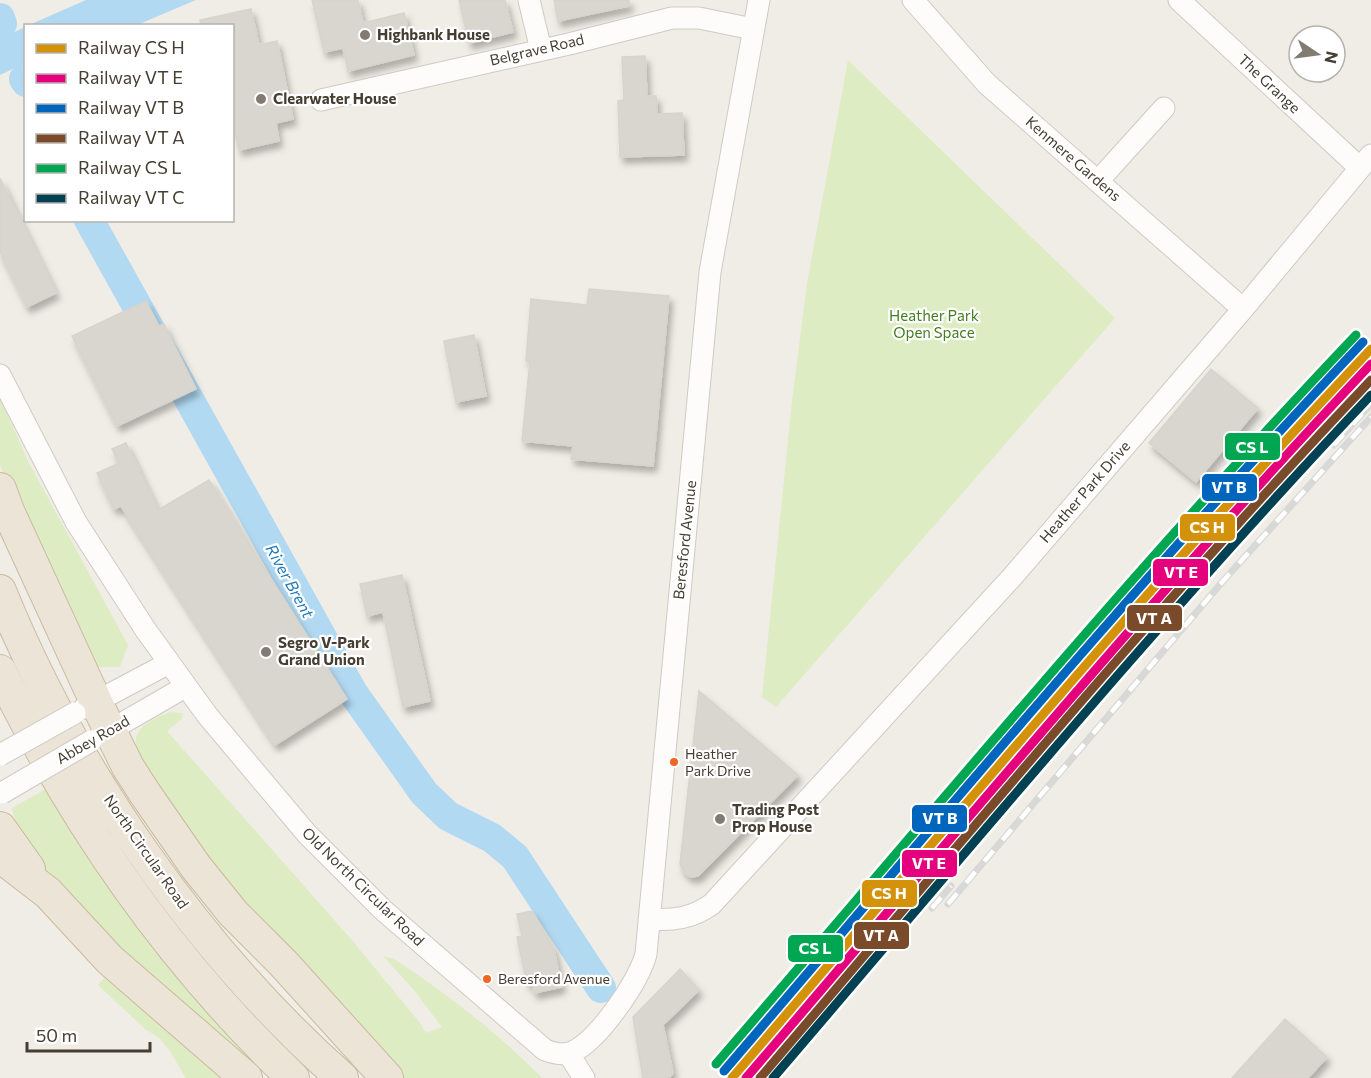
<svg xmlns="http://www.w3.org/2000/svg" width="1371" height="1078" font-family="Commissioner,sans-serif">
	<style>
		.green { fill: #ddecc3 }
		.water { fill: #b2d9f2 }
		.lines { fill: none; stroke-linecap: round; stroke-linejoin: round }
		.river { stroke: #b2d9f2; stroke-width: 30 }
		.building { fill: #d9d6cf; stroke: #d8d4cc; stroke-width: 1.5; filter: url(#shadow) }
		.minor-casing { stroke: #cecac4; stroke-width: 23 }
		.highway-casing { stroke: #caba9f; stroke-width: 34 }
		.minor { stroke: #fdfcfb; stroke-width: 21 }
		.highway { stroke: #ece4d7; stroke-width: 32 }
		.rail-casing { stroke: #d8d8d7; stroke-width: 7 }
		.rail { stroke: #fff; stroke-width: 4.5; stroke-dasharray: 14; stroke-linecap: butt }
		.minor-bridge-casing { stroke: #cecac4; stroke-width: 23; stroke-linecap: butt }
		.minor-bridge { stroke: #fdfcfb; stroke-width: 21 }
		.rail-1-casing { stroke: #fff; stroke-width: 14 }
		.rail-2-casing { stroke: #fff; stroke-width: 14 }
		.rail-3-casing { stroke: #fff; stroke-width: 14 }
		.rail-4-casing { stroke: #fff; stroke-width: 14 }
		.rail-5-casing { stroke: #fff; stroke-width: 14 }
		.rail-6-casing { stroke: #fff; stroke-width: 14 }
		.rail-1 { stroke: #d4910a; stroke-width: 9 }
		.rail-2 { stroke: #e5007d; stroke-width: 9 }
		.rail-3 { stroke: #0065bd; stroke-width: 9 }
		.rail-4 { stroke: #7a4b2a; stroke-width: 9 }
		.rail-5 { stroke: #00a651; stroke-width: 9 }
		.rail-6 { stroke: #004153; stroke-width: 9 }
		.poi-dot { fill: #827b71; stroke: #fff; stroke-width: 2 }
		.bus-dot { fill: #f26522; stroke: #fff; stroke-width: 2 }
		.labels { text-anchor: middle; stroke-width: 4.5; stroke-linejoin: round; paint-order: stroke }
		.bus-label { font-size: 14px; fill: #463e32; stroke: #fff; text-anchor: start }
		.poi-label { font-size: 15px; font-weight: bold; fill: #463e32; stroke: #fff; text-anchor: start }
		.street-label { font-size: 15px; fill: #463e32; stroke: #fff }
		.park-label { font-size: 15px; fill: #447d20; stroke: #fff }
		.water-label { font-size: 16px; font-style: italic; fill: #227bbb; stroke: #fff }
		.line-badge { stroke: #fff; stroke-width: 2 }
		.badge-label { font-size: 16px; text-anchor: middle; font-weight: bold; fill: #fff }
	</style>
	<defs>
		<filter id="shadow"><feDropShadow dx="3.5" dy="6" stdDeviation="3" flood-color="#0004"/></filter>
	</defs>
	<rect width="100%" height="100%" fill="#f0ede6"/>
	<path class="green" d="M 848,60 L 1115,318 L 776,707 L 762,697 L 792,401 L 807,283 Z
		M 0,398 L 29,463 L 128,645 L 120,667 L 96,667 L 3,472 L 0,465 Z
		M 170,712 L 183,713 L 182,719 L 167,731 L 351,939 L 420,1023 L 426,1033 L 442,1027 L 413,989 L 383,956 L 394,959 C 447,994 497,1032 542,1078 L 401,1078 C 350,1023 300,969 252,911 C 218,870 184,829 157,783 C 150,771 137,757 136,743 C 134,726 157,717 170,712 Z
		M 46,789 C 81,848 119,906 162,959 C 190,993 221,1025 251,1058 L 246,1064 L 122,952 L 55,883 L 17,830 L 12,808 Z
		M 104,978 L 168,1026 L 230,1078 L 186,1078 C 175,1061 166,1038 146,1030 L 98,985 Z"/>
	<path class="water" d="M 86,0 L 196,0 L 137,25 L 29,25 Z
		M 25,27 L 25,63 L 0,75 L 0,39 Z"/>
	<g class="lines">
		<path class="river" d="M 0,18 L 2,24
			M 24,79 L 26,82
			M 89,220 L 353,693 L 424,793 L 448,816 L 492,838 L 515,857 L 601,988"/>
	</g>
	<path class="building" d="M 312,0 L 358,0 L 363,23 L 404,13 L 414,55 L 348,71 L 343,48 L 324,52 Z
		M 459,0 L 505,0 L 513,32 L 469,43 Z
		M 554,0 L 629,0 L 629,6 L 558,21 Z
		M 251,9 L 259,45 L 277,41 L 293,119 L 276,123 L 279,141 L 239,150 L 232,119 L 232,26 L 201,26 L 200,20 Z
		M 645,56 L 647,96 L 656,96 L 657,114 L 682,113 L 684,155 L 620,157 L 618,101 L 624,100 L 622,57 Z
		M 0,178 L 56,293 L 27,307 L 0,252 Z
		M 589,289 L 669,296 L 653,466 L 571,459 L 573,446 L 522,441 L 530,361 L 526,361 L 531,299 L 587,305 Z
		M 146,301 L 159,326 L 164,324 L 196,389 L 117,426 L 72,336 Z
		M 474,335 L 486,396 L 456,402 L 444,341 Z
		M 1211,369 L 1258,408 L 1196,482 L 1149,443 Z
		M 126,443 L 158,510 L 209,480 L 347,699 L 275,745 L 121,506 L 114,509 L 97,473 L 119,463 L 112,449 Z
		M 402,575 L 430,701 L 403,707 L 383,612 L 367,616 L 360,584 Z
		M 699,691 L 798,775 L 698,876 L 690,877 L 684,872 L 680,864 Z
		M 532,911 L 554,950 L 562,987 L 534,993 L 532,983 L 527,984 L 517,937 L 522,936 L 517,914 Z
		M 680,969 L 699,990 L 663,1025 L 673,1073 L 669,1078 L 643,1078 L 633,1017 Z
		M 1285,1019 L 1327,1057 L 1308,1078 L 1232,1078 Z"/>
	<g class="lines">
		<g class="minor-casing">
			<path id="minor" d="M 529,0 L 541,50
				M 913,0 L 987,84 L 1243,309
				M 1179,0 L 1360,168
				M 321,100 L 569,44 L 672,18 L 699,18 L 753,29
				M 1098,181 L 1164,108
				M 0,375 L 76,522 L 145,629 L 207,715 L 307,834 L 383,910 L 545,1050 C 553,1053 563,1056 572,1052 C 598,1041 639,981 646,954 L 710,272 L 759,0
				M 84,708 L 169,663
				M 100,736 L 185,687
				M 649,919 C 673,921 693,918 712,904 L 1013,576 L 1243,309 L 1371,155
				M 568,1053 L 584,1078"/>
		</g>
		<g class="highway-casing">
			<path id="highway" d="M 0,489 L 8,511 L 96,702 L 128,767 L 144,792 L 196,867 L 233,913 L 283,963 L 387,1078
				M 0,591 C 72,769 197,950 342,1078
				M 0,671 C 74,822 171,962 293,1078
				M 0,828 L 29,869
				M 0,856 L 48,893 L 110,960 L 246,1078"/>
		</g>
		<use href="#minor" class="minor"/>
		<use href="#highway" class="highway"/>
		<g class="rail-casing">
			<path id="rail" d="M 1334,445 L 1371,404
				M 948,904 L 1223,581 L 1371,417
				M 932,908 L 951,886"/>
		</g>
		<use href="#rail" class="rail"/>
		<g class="minor-bridge-casing">
			<path id="minor-bridge" d="M 0,755 L 75,713
				M 2,793 L 91,741"/>
		</g>
		<use href="#minor-bridge" class="minor-bridge"/>
		<g class="rail-1-casing">
			<path id="rail-1" d="M 732,1078 C 942,833 1149,584 1371,349"/>
		</g>
		<g class="rail-2-casing">
			<path id="rail-2" d="M 746,1078 C 952,838 1154,594 1371,364"/>
		</g>
		<g class="rail-3-casing">
			<path id="rail-3" d="M 724,1071 C 934,826 1141,577 1363,342"/>
		</g>
		<g class="rail-4-casing">
			<path id="rail-4" d="M 760,1078 C 961,843 1158,604 1371,380"/>
		</g>
		<g class="rail-5-casing">
			<path id="rail-5" d="M 716,1064 C 927,819 1133,570 1356,335"/>
		</g>
		<g class="rail-6-casing">
			<path id="rail-6" d="M 773,1078 C 970,848 1163,615 1371,395"/>
		</g>
		<use href="#rail-1" class="rail-1"/>
		<use href="#rail-2" class="rail-2"/>
		<use href="#rail-3" class="rail-3"/>
		<use href="#rail-4" class="rail-4"/>
		<use href="#rail-5" class="rail-5"/>
		<use href="#rail-6" class="rail-6"/>
	</g>
	<g class="poi-dot">
		<circle cx="365" cy="35" r="6"/>
		<circle cx="261" cy="99" r="6"/>
		<circle cx="266" cy="652" r="6"/>
		<circle cx="720" cy="819" r="6"/>
	</g>
	<g class="bus-dot">
		<circle cx="674" cy="762" r="5"/>
		<circle cx="487" cy="979" r="5"/>
	</g>
	<g class="labels">
		<g class="bus-label">
			<text x="685" y="759">Heather<tspan x="685" dy="17">Park Drive</tspan></text>
			<text x="498" y="984">Beresford Avenue</text>
		</g>
		<g class="poi-label">
			<text x="377" y="40">Highbank House</text>
			<text x="273" y="104">Clearwater House</text>
			<text x="278" y="648">Segro V-Park<tspan x="278" dy="17">Grand Union</tspan></text>
			<text x="732" y="815">Trading Post<tspan x="732" dy="17">Prop House</tspan></text>
		</g>
		<g class="street-label">
			<text transform="translate(537 50) rotate(-13)" y="5">Belgrave Road</text>
			<text transform="translate(1269 84) rotate(43)" y="5">The Grange</text>
			<text transform="translate(1073 159) rotate(41)" y="5">Kenmere Gardens</text>
			<text transform="translate(1085 492) rotate(-49)" y="5">Heather Park Drive</text>
			<text transform="translate(685 540) rotate(-84)" y="5">Beresford Avenue</text>
			<text transform="translate(93 740) rotate(-30)" y="5">Abbey Road</text>
			<text transform="translate(146 852) rotate(55)" y="5">North Circular Road</text>
			<text transform="translate(363 887) rotate(44)" y="5">Old North Circular Road</text>
		</g>
		<g class="park-label">
			<text x="934" y="321">Heather Park<tspan x="934" dy="17">Open Space</tspan></text>
		</g>
		<g class="water-label">
			<text transform="translate(290 581) rotate(61)" y="6">River Brent</text>
		</g>
	</g>
	<g class="line-badge">
		<rect x="1224" y="432" width="57" height="29" rx="6" fill="#00a651"/>
		<rect x="1201" y="473" width="57" height="29" rx="6" fill="#0065bd"/>
		<rect x="1179" y="513" width="57" height="29" rx="6" fill="#d4910a"/>
		<rect x="1152" y="558" width="57" height="29" rx="6" fill="#e5007d"/>
		<rect x="1126" y="604" width="57" height="28" rx="6" fill="#7a4b2a"/>
		<rect x="911" y="804" width="57" height="29" rx="6" fill="#0065bd"/>
		<rect x="901" y="849" width="57" height="29" rx="6" fill="#e5007d"/>
		<rect x="861" y="879" width="57" height="29" rx="6" fill="#d4910a"/>
		<rect x="853" y="921" width="57" height="29" rx="6" fill="#7a4b2a"/>
		<rect x="787" y="934" width="57" height="29" rx="6" fill="#00a651"/>
	</g>
	<g class="badge-label">
		<text x="1252" y="453">CS L</text>
		<text x="1229" y="493">VT B</text>
		<text x="1207" y="533">CS H</text>
		<text x="1181" y="578">VT E</text>
		<text x="1154" y="624">VT A</text>
		<text x="940" y="824">VT B</text>
		<text x="929" y="869">VT E</text>
		<text x="889" y="899">CS H</text>
		<text x="881" y="941">VT A</text>
		<text x="815" y="954">CS L</text>
	</g>
	<rect x="24" y="24" width="210" height="198" fill="#ffffff" stroke="#b5b2ad" stroke-width="1.5"/>
	<rect x="36" y="44" width="30" height="9" fill="#d4910a" stroke="#b5b2ad" stroke-width="1.5"/>
	<text x="78" y="54" font-size="18" fill="#463e32">Railway CS H</text>
	<rect x="36" y="74" width="30" height="9" fill="#e5007d" stroke="#b5b2ad" stroke-width="1.5"/>
	<text x="78" y="84" font-size="18" fill="#463e32">Railway VT E</text>
	<rect x="36" y="104" width="30" height="9" fill="#0065bd" stroke="#b5b2ad" stroke-width="1.5"/>
	<text x="78" y="114" font-size="18" fill="#463e32">Railway VT B</text>
	<rect x="36" y="134" width="30" height="9" fill="#7a4b2a" stroke="#b5b2ad" stroke-width="1.5"/>
	<text x="78" y="144" font-size="18" fill="#463e32">Railway VT A</text>
	<rect x="36" y="164" width="30" height="9" fill="#00a651" stroke="#b5b2ad" stroke-width="1.5"/>
	<text x="78" y="174" font-size="18" fill="#463e32">Railway CS L</text>
	<rect x="36" y="194" width="30" height="9" fill="#004153" stroke="#b5b2ad" stroke-width="1.5"/>
	<text x="78" y="204" font-size="18" fill="#463e32">Railway VT C</text>
	<g transform="translate(1317 54) rotate(103)"><circle r="28" fill="#ffffff" stroke="#b5b2ad" stroke-width="1.5"/>
	<path d="M0-4.5L10 22L0 15L-10 22Z" fill="#827b71"/>
	<text y="-9" font-size="16" font-weight="bold" text-anchor="middle" fill="#463e32">N</text>
	</g>
	<path d="M27 1042v9h123v-9" fill="none" stroke="#463e32" stroke-width="3"/>
	<text x="36" y="1042" font-size="18" fill="#463e32" stroke="#ffffff" stroke-width="4.5" paint-order="stroke">50 m</text>
</svg>
